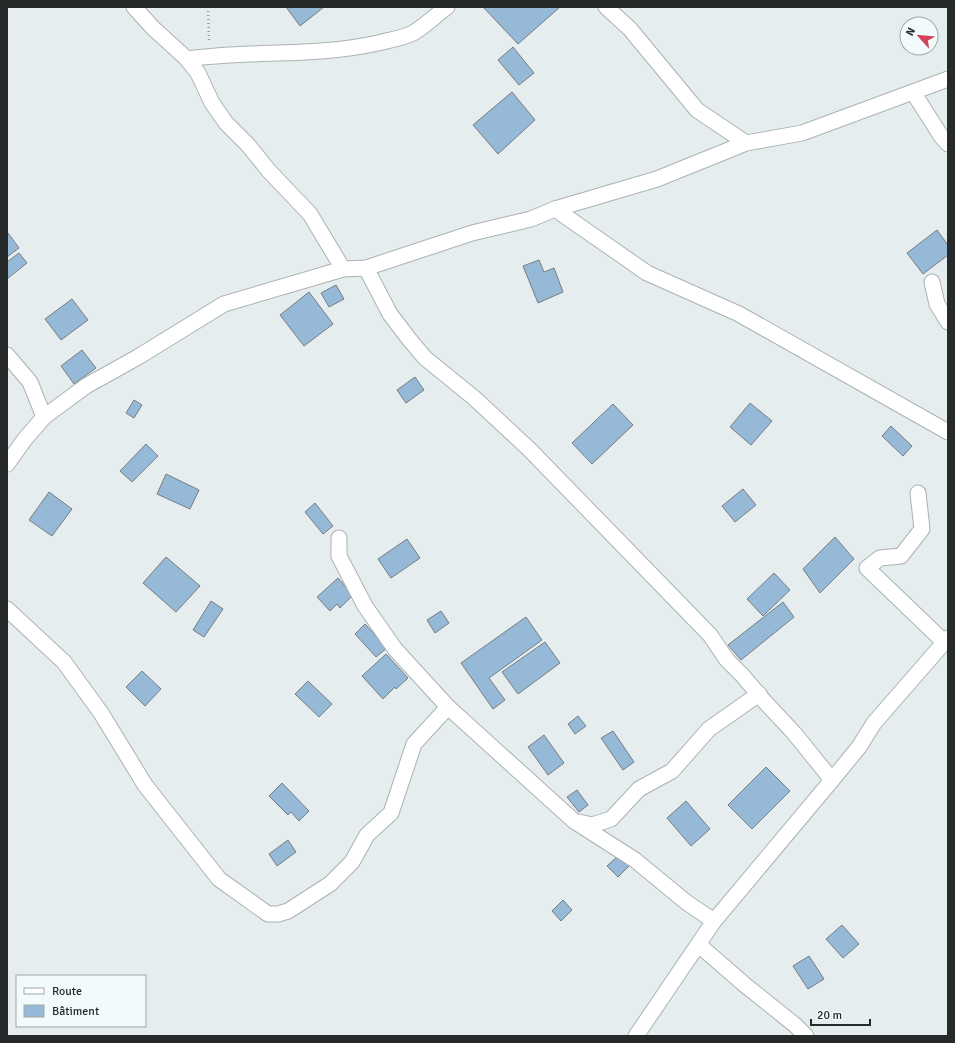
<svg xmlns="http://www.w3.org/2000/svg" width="955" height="1043" viewBox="0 0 955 1043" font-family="Signika,sans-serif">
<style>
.building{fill:#96b9d7;stroke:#787d81}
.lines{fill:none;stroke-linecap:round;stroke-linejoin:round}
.street-casing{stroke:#abb2b3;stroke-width:17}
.path{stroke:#979d9e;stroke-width:2.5;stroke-dasharray:1 3;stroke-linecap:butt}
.street{stroke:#fff;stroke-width:15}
</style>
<rect width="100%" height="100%" fill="#e5edee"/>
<g class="building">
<path d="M286 7H324L300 26Z"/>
<path d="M483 7H560L518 44Z"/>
<path d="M513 47 534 73 519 85 498 60Z"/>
<path d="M512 92 535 120 498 154 473 125Z"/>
<path d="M937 230 948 245V255L923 274 907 253Z"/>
<path d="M7 233H8L19 248 7 257Z"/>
<path d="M19 253 27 263 7 279V262Z"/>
<path d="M539 260 544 272 554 268 563 292 538 303 523 266Z"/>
<path d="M336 285 344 299 329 307 321 293Z"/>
<path d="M309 292 333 324 304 346 280 315Z"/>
<path d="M72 299 88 320 61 340 45 319Z"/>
<path d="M82 350 96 368 74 384 61 366Z"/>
<path d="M415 377 424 390 406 403 397 390Z"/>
<path d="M134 400 142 405 134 418 126 413Z"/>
<path d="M750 403 772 421 751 445 730 427Z"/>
<path d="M613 404 633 425 592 464 572 443Z"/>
<path d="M891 426 912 446 903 456 882 436Z"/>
<path d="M146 444 158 456 132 482 120 471Z"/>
<path d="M166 474 199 490 190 509 157 494Z"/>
<path d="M743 489 756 505 735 522 722 506Z"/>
<path d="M49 492 72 509 52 536 29 520Z"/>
<path d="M315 503 333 526 323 534 305 512Z"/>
<path d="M835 537 854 559 820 593 803 569Z"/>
<path d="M407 539 420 558 391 578 378 559Z"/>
<path d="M166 557 200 586 176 612 143 583Z"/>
<path d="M774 573 790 590 763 616 747 599Z"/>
<path d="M338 578 353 595 340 608 337 604 330 611 317 597Z"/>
<path d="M211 601 223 609 204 637 193 630Z"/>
<path d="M783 602 794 617 741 660 728 645Z"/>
<path d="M441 611 449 623 435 633 427 620Z"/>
<path d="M526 617 542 640 489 678 505 700 493 709 461 663Z"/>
<path d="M365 624 387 648 376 657 355 634Z"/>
<path d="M545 642 560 663 518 694 502 672Z"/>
<path d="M386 654 408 678 396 689 395 687 383 699 362 676Z"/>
<path d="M142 671 161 689 145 706 126 687Z"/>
<path d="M308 681 332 704 319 717 295 694Z"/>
<path d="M578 716 586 726 575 734 568 724Z"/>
<path d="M613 731 634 762 623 770 601 738Z"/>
<path d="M544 735 564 763 548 775 528 747Z"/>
<path d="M766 767 790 791 752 829 728 805Z"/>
<path d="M282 783 309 811 299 821 291 812 288 815 269 796Z"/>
<path d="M577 790 588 805 579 812 567 797Z"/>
<path d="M686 801 710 829 691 846 667 818Z"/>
<path d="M288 840 296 852 277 866 269 854Z"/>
<path d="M619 855 629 866 618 877 607 866Z"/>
<path d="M563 900 572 910 561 921 552 911Z"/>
<path d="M842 925 859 944 843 958 826 939Z"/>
<path d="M809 956 824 979 808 989 793 966Z"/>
</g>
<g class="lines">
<g class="street-casing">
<g id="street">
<path d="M134 7 153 28 187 59"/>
<path d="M606 7 630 29 697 110 746 143"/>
<path d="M913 92 941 136 948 144"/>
<path d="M555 209 647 273 739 314 948 432"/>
<path d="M366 268 390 314 409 339 425 358 473 397 529 449 710 635 727 660 742 675 765 702 794 733 832 780"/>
<path d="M343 269 310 214 269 171 248 145 226 123 212 103 198 73 187 59C251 50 316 57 378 43 390 40 403 38 413 33 425 26 436 15 447 7"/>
<path d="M932 282 937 304 948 322"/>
<path d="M7 355 30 382 44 417"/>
<path d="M7 464 25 439 44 417 86 386 138 357 224 304 343 269 366 268 472 233 531 219 555 209 657 179 746 143 802 133 948 79"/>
<path d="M918 493 922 529 901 556 880 558 867 568 944 642"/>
<path d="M7 609 64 662 101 713 145 785 219 879 268 914H278L288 911 330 884 352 862 367 835 391 813 414 744 448 707 395 649 365 606 339 556V538"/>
<path d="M448 707 574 821 635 860 686 902 714 921"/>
<path d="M579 822 592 825 611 819 639 789 672 771 709 729 759 694"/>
<path d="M699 945 745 985 795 1025 806 1036"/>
<path d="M636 1036 714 921 832 780 859 747 874 723 948 638"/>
</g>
</g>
<path class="path" d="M208 7 209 40"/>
<use href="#street" class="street"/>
</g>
<rect width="955" height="1043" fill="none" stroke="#272a2a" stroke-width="16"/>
<rect x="16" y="975" width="130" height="52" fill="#f2fafb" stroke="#a1a7a7"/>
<rect x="24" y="988" width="20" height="6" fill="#ffffff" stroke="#a1a7a7"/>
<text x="52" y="995" font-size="12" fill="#272a2a">Route</text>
<rect x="24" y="1005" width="20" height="12" fill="#96b9d7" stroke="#a1a7a7"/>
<text x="52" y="1015" font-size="12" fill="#272a2a">Bâtiment</text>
<g transform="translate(919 36) rotate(297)"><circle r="19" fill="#f2fafb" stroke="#a1a7a7"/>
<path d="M0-3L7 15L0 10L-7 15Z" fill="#d3435a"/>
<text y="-6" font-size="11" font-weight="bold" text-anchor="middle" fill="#272a2a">N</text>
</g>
<path d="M811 1019v6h59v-6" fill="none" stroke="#272a2a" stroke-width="2"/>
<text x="817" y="1019" font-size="12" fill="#272a2a" stroke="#f2fafb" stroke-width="3" paint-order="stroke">20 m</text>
</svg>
